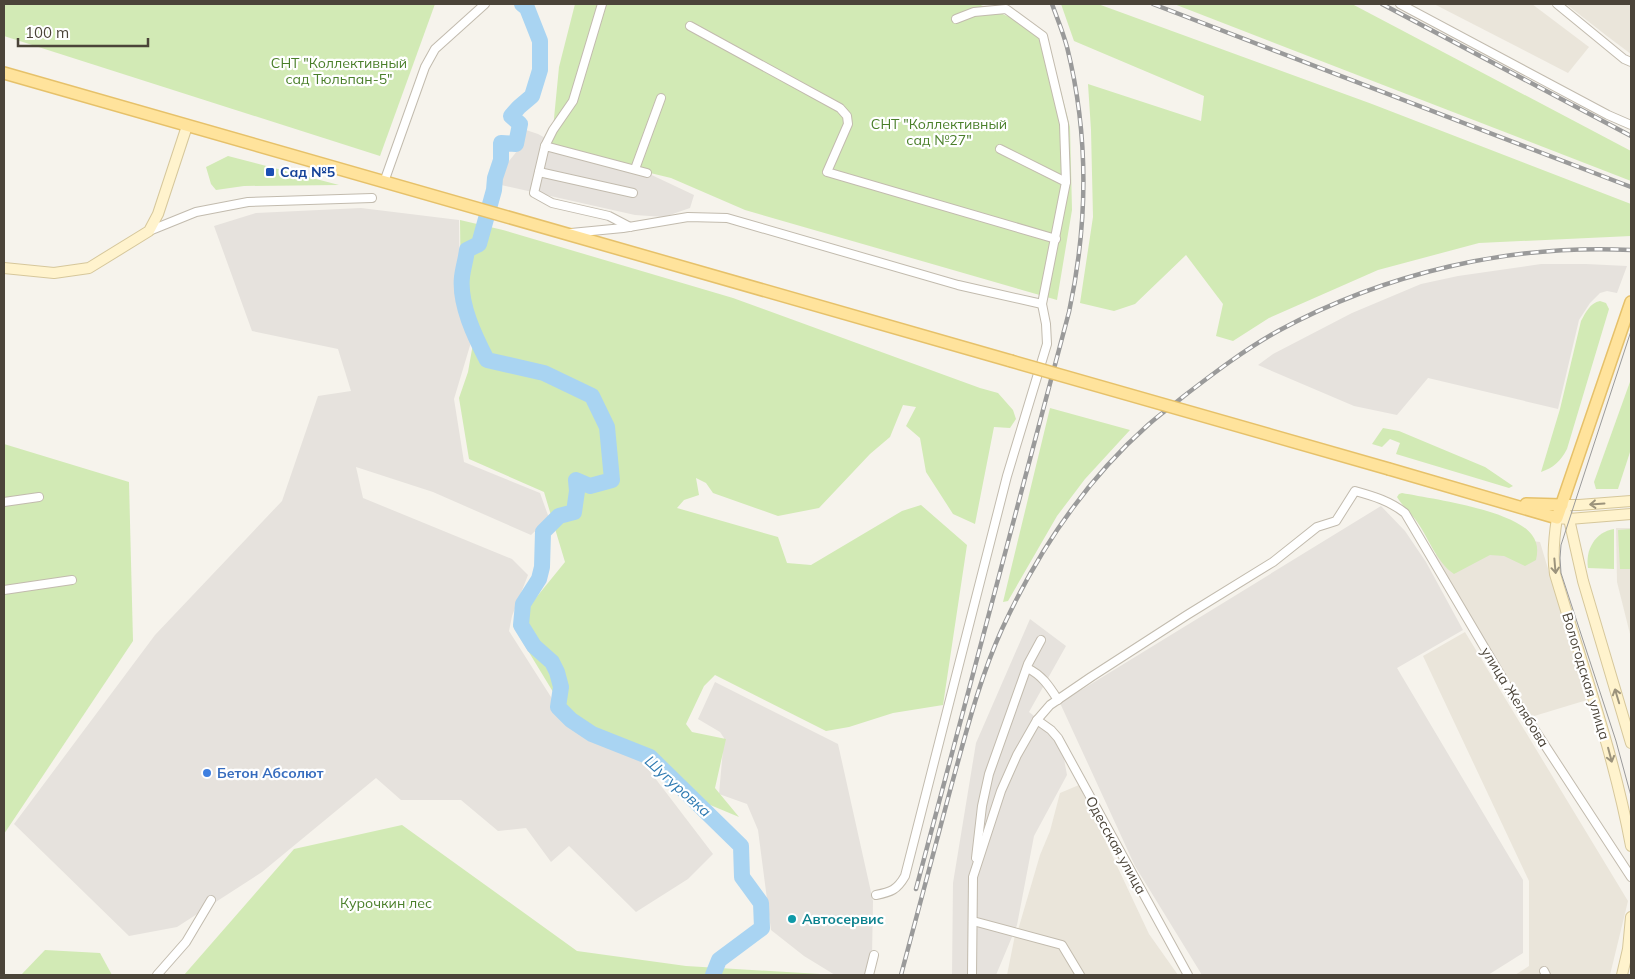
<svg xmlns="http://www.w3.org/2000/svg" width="1635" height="979" viewBox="0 0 1635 979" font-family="Mulish,sans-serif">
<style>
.residential{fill:#eae5da}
.industrial{fill:#e6e2dd}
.green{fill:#d2eab5}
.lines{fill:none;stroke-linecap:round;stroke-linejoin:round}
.river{stroke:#a9d4f2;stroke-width:16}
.street-casing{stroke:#c2bbae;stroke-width:10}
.secondary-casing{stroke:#d6c79b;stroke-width:12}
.primary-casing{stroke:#e6c16a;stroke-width:14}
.street{stroke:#fff;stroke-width:8}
.secondary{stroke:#fff3cd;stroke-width:10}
.primary{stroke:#ffe39c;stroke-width:11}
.tram{stroke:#9a9a9a;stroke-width:1}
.rail-casing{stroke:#9a9a9a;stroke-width:4.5}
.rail{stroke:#fff;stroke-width:2.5;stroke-dasharray:8;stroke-linecap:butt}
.primary-bridge-casing{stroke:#e6c16a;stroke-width:14;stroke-linecap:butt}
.primary-bridge{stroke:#ffe39c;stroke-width:11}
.oneway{stroke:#9c937c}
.transit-dot{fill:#1a4fb4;stroke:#fff;stroke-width:2}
.shop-dot{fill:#3f7fe0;stroke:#fff;stroke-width:2}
.culture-dot{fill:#0f9aa8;stroke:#fff;stroke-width:2}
.labels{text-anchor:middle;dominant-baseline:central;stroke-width:4.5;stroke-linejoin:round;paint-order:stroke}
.park-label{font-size:14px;fill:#4a7f2a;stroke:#fff}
.transit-label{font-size:14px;font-weight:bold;fill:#164399;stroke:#fff;text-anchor:start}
.street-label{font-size:14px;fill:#4b4439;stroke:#fff}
.shop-label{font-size:14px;font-weight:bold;fill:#366cbe;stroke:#fff;text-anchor:start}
.culture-label{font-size:14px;font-weight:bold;fill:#0d838f;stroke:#fff;text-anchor:start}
.water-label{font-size:15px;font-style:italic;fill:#2e7ab2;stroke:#fff}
</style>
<rect width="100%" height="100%" fill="#f6f3ec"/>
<g class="residential">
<path d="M1434 4H1532L1589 47 1568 73Z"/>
<path d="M1566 4H1631V54L1607 36Z"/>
<path d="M1616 528H1631V638L1617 582Z"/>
<path d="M1492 536 1540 542 1587 700 1531 717 1434 555Z"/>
<path d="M1465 632 1628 901 1610 975H1515L1529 966V881L1423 656Z"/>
<path d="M1079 785 1149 934 1178 975H1083L1063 943 1018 930 1040 855 1050 831 1060 793Z"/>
<path d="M1015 935 1060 948 1077 975H1007Z"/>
</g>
<g class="industrial">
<path d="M523 129 538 134 564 148 639 169 694 195 690 208 664 217 635 215 501 185 505 166 522 145Z"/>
<path d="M361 208 459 220 460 305 472 339 454 399 464 462 540 493 549 518 531 535 433 492 356 467 363 498 512 559 528 575 512 616 509 631 551 697 558 716 587 740 642 761 713 854 688 879 636 912 569 846 551 862 526 828 498 831 461 800H401L376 778 262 872 177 927 129 936 14 824 155 635 282 501 318 396 351 391 338 349 252 331 214 226 256 213Z"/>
<path d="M1541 264H1586L1627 266 1617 293 1607 291 1600 293 1590 303 1579 320 1558 409 1428 378 1397 415 1354 406 1258 365 1273 354 1352 313 1421 284 1458 276Z"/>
<path d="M1381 506 1405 531 1426 562 1463 630 1397 668 1523 880V953L1488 975H1202L1135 866 1060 703Z"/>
<path d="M1030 619 1066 646 1029 712 1060 737 1067 775 1034 836 1017 925 996 975H952L953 883 976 743Z"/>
<path d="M715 682 838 744 873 901 872 956 866 975H835L804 956 771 930 758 830 747 804 719 794 724 738 720 732 698 719Z"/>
</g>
<g class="green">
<path d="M4 4H435L380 156 4 36Z"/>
<path d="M575 4H978L1046 32 1070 127 1072 210 1057 300 745 210 671 178 551 149 559 67Z"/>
<path d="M1061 4H1098L1372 104 1631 204V236L1479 243 1378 270 1269 318 1233 341 1216 336 1223 304 1186 255 1135 304 1114 311 1080 303 1093 217 1091 130 1088 84 1201 121 1204 96 1074 41Z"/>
<path d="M1174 4H1352L1631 151V181Z"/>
<path d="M228 156 339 185 244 186 216 190 211 184 206 167Z"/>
<path d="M460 220 503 230 733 298 980 388 998 393 1013 410 1016 419 1010 428 994 427 975 524 953 514 926 472 920 438 906 426 916 407 903 405 890 437 870 454 819 508 778 516 713 493 706 483 696 478 699 495 684 500 677 508 778 537 787 563 811 565 902 511 921 505 967 545 943 705 893 713 849 727 826 731 715 675 704 686 686 724 692 732 726 739 715 788 739 817 691 797 642 746 616 749 564 710 513 626 565 562 544 492 469 459 459 398 468 372 474 338 461 302Z"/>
<path d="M1600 301 1606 303 1609 309 1567 449C1561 461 1553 468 1541 472L1560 409 1581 321C1586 312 1590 303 1600 301Z"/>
<path d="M1631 379V449L1618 489H1596L1594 482Z"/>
<path d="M1050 408 1130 430 1085 479 1057 516 1008 601 1003 602Z"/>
<path d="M1383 428 1399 431 1485 467 1513 486 1509 488 1396 454 1400 443 1390 439 1382 447 1372 444Z"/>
<path d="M4 444 129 482 133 641 4 834Z"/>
<path d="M1402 493C1433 499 1514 510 1532 535 1538 543 1538 551 1536 560L1525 566 1504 556 1490 555 1454 574C1436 562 1428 536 1415 519 1409 512 1402 505 1397 497L1399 494Z"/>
<path d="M1614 529V569L1588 568C1585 550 1595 532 1614 529Z"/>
<path d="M1631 529V569H1620L1618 530Z"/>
<path d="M402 825 577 951 686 966 820 974 822 975H184L294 849Z"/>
<path d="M45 950 100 953 112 975H21Z"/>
</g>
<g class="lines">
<path class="river" d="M522 4 527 8 540 41V70L532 96 519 107 511 116 520 124 516 144 501 143V160L495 178 494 190 479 244 467 250C466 259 463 268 462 277 459 304 475 337 487 360L544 373 592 396 607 427 612 480 590 486 576 480 577 491 574 512 559 516 543 532 542 567 539 579 523 604 521 625 534 646 552 662 557 672 561 687 558 707 571 720 592 734 650 757 741 846 742 877 761 903 762 928 719 960 713 975"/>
<g class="street-casing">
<g id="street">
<path d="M1400 4 1608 115 1631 125"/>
<path d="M1557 4 1624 59 1631 62"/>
<path d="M956 19 974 12 1006 9 1043 36 1064 124 1066 182"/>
<path d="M690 26 840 108 847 116 848 124 827 172 1056 239"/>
<path d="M545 146 553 130 573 101 602 4"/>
<path d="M635 169 661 98"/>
<path d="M539 172 633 193"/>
<path d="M384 182 425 67 435 49 485 4"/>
<path d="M630 227 609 216 552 203 534 193 545 146 647 173"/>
<path d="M149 231 196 212 248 202 372 198"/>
<path d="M571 233 623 228 688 217 727 218 958 285 1042 304"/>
<path d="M4 502 39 497"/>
<path d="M4 590 72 580"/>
<path d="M1027 668C1042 675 1049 686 1058 700"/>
<path d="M1037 720 1051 730 1058 738 1188 975"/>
<path d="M976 858 982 806 989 774 1028 664 1041 640"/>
<path d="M876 895C891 892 897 890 905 876L1007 476 1047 344 1046 324 1042 304 1066 182 1000 149"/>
<path d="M973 921 1062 945 1080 975"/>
<path d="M1544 971 1546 975"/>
<path d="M157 975 186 942 211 900"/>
<path d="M869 975 874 955"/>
<path d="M972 975 973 877 1001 791 1017 755 1037 720 1050 705 1091 677 1187 615 1273 562 1317 527 1336 521 1355 491C1373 496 1390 501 1405 513L1516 701 1631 877"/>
</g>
</g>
<g class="secondary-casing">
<g id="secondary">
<path d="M4 268 54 273 89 268 149 231 158 214 187 126"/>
<path d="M1631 501 1579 505H1562L1569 519 1583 581 1631 743"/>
<path d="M1631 514 1569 519 1557 518C1554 537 1552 555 1555 574 1582 665 1614 754 1631 846"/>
<path d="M1622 975 1628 949 1631 917"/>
</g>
</g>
<g class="primary-casing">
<g id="primary">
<path d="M4 73 1011 361"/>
<path d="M1389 469 1557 518 1631 302"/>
<path d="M1526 504 1562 505"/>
</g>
</g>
<use href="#street" class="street"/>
<use href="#secondary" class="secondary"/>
<use href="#primary" class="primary"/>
<path class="tram" d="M1631 331 1561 545 1560 558 1561 573 1616 741 1631 796"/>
<g class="rail-casing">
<g id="rail">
<path d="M1153 4 1631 187"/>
<path d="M1382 4 1631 136"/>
<path d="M916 889 1069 312C1088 224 1089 135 1067 47 1063 32 1057 18 1052 4"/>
<path d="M901 975C918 912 934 850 951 787 966 733 979 680 1002 629 1037 553 1086 480 1148 425 1159 415 1172 406 1184 396 1214 373 1244 350 1278 331 1385 273 1510 244 1631 250"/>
</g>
</g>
<use href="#rail" class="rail"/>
<g class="primary-bridge-casing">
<path id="primary-bridge" d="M1011 361 1389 469"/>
</g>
<use href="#primary-bridge" class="primary-bridge"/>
</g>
<defs><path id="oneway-shaft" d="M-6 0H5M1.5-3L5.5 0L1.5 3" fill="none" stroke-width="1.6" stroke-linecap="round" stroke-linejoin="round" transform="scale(1.25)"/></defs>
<g class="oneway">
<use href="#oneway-shaft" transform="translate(1597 504) rotate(176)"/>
<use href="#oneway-shaft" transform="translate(1555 566) rotate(85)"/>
<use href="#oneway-shaft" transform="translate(1617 696) rotate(-107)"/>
<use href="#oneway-shaft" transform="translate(1610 755) rotate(75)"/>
</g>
<rect class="transit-dot" x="265" y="167" width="10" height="10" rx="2.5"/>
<circle class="shop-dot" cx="207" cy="773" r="5"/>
<circle class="culture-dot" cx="792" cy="919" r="5"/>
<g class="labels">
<g class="park-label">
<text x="339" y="63">СНТ "Коллективный<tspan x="339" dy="16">сад Тюльпан-5"</tspan></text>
<text x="939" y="124">СНТ "Коллективный<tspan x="939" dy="16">сад №27"</tspan></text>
<text x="386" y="903">Курочкин лес</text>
</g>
<g class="transit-label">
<text x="280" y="172">Сад №5</text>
</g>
<g class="street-label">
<text transform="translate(1586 676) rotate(73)">Вологодская улица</text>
<text transform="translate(1515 697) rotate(58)">улица Желябова</text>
<text transform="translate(1116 845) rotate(61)">Одесская улица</text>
</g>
<g class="shop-label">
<text x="217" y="773">Бетон Абсолют</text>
</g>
<g class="culture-label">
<text x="802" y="919">Автосервис</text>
</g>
<g class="water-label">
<text transform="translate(678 786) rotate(42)">Шугуровка</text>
</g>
</g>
<rect width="1635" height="979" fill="none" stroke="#4b4439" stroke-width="10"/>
<path d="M18 38v8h130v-8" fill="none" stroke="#4b4439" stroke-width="2.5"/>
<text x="25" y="38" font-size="15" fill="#4b4439" stroke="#ffffff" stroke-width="4" paint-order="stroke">100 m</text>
</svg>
